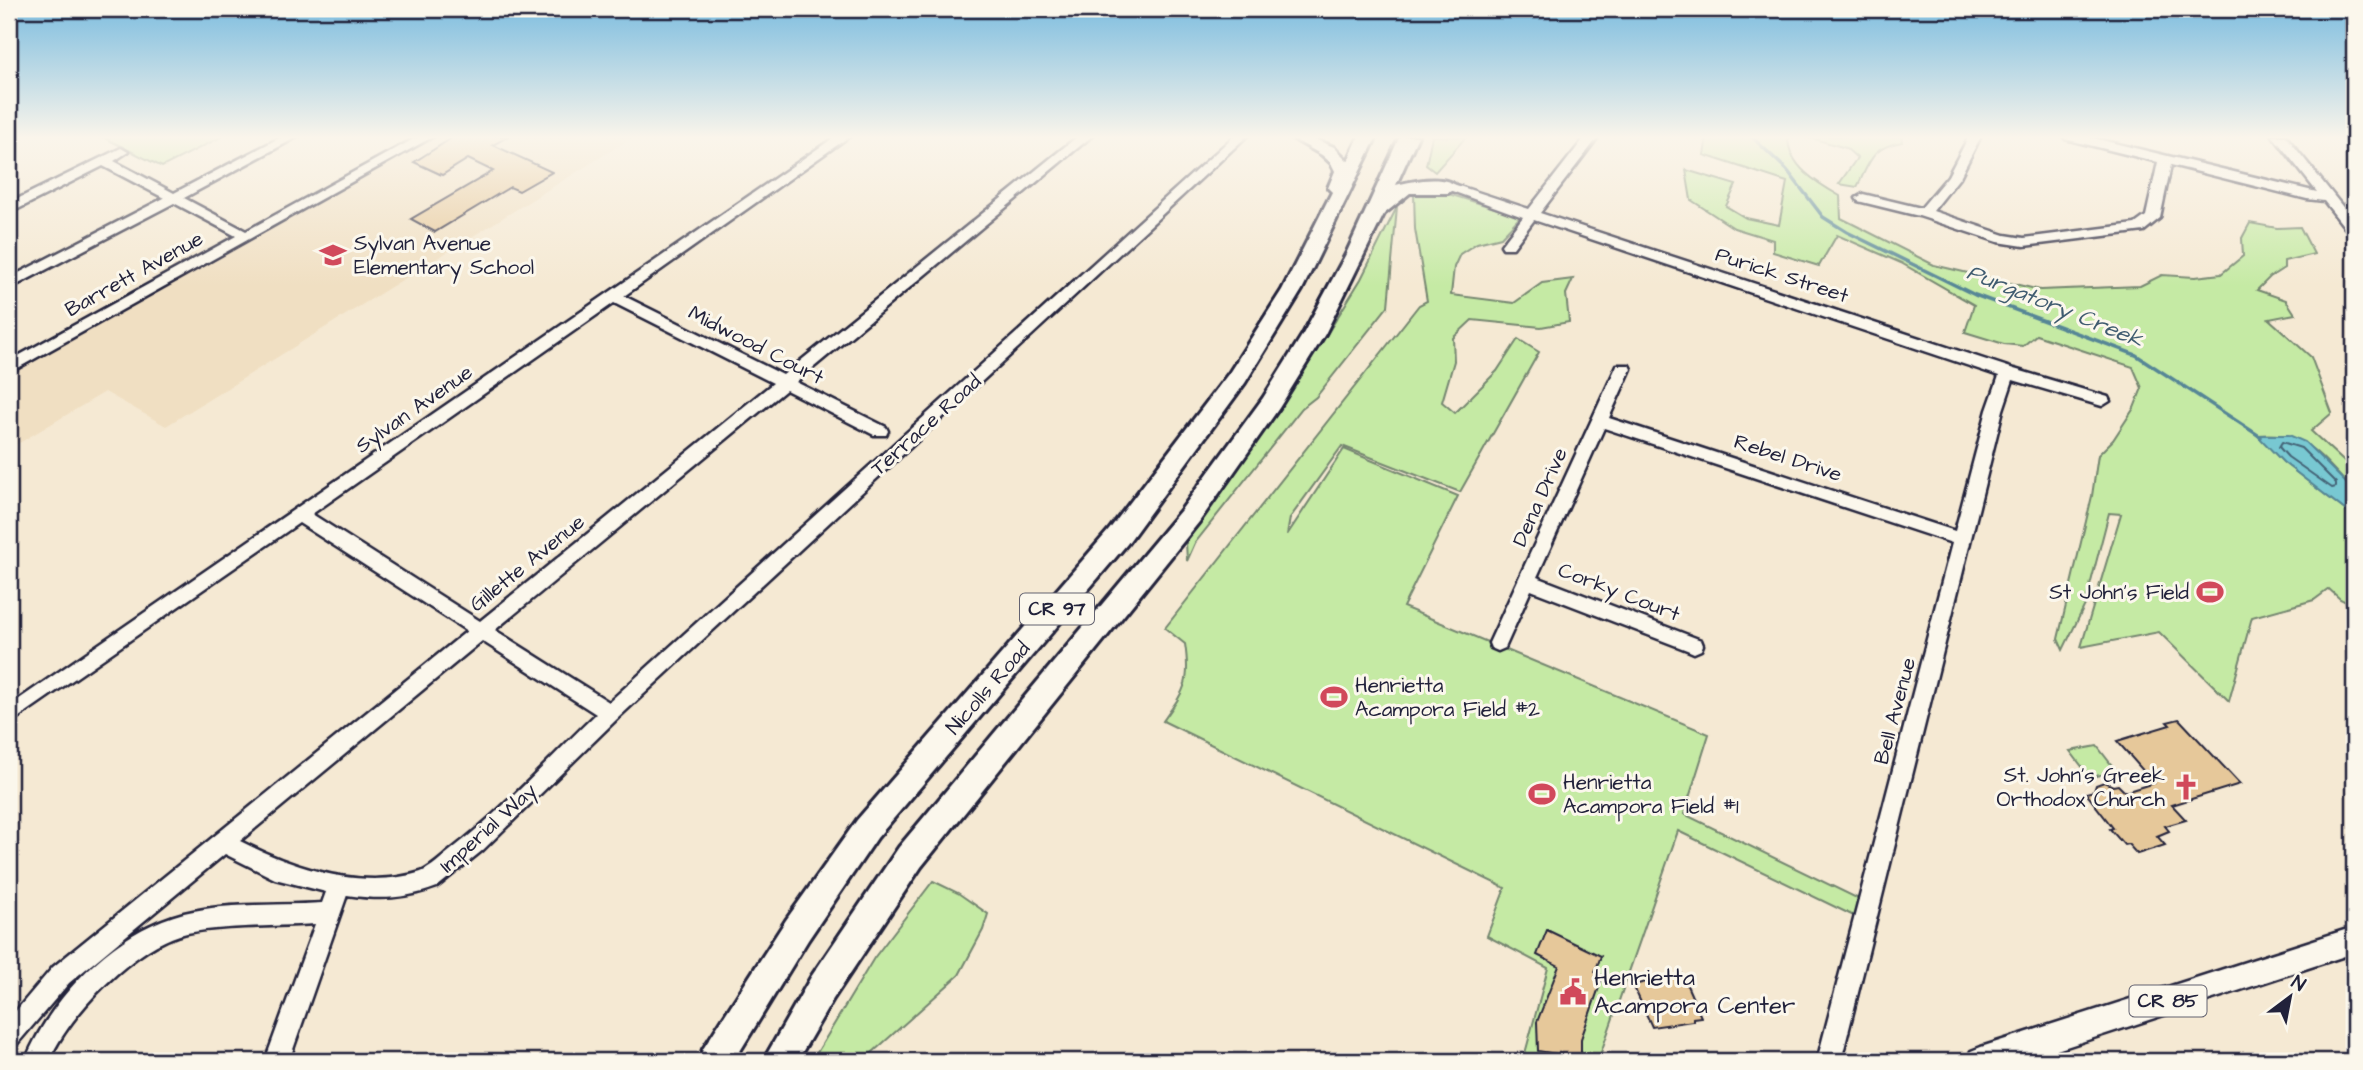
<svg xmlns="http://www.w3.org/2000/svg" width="2363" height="1070" viewBox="0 0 2363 1070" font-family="'Architects Daughter',sans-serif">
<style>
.built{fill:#f0dfc2}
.green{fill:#c5eaa4;stroke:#748670;stroke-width:2}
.water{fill:#78c8d2;stroke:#568696;stroke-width:2}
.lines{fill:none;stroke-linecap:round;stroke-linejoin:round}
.shore{stroke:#446477;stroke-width:2}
.stream{stroke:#568696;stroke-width:3.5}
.building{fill:#e6c89a;stroke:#22223b;stroke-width:2}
.minor-casing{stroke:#22223b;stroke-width:5}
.major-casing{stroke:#22223b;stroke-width:5}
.highway-casing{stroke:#22223b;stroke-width:6}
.minor{fill:#fbf7ec;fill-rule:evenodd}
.major{fill:#fbf7ec;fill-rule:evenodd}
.highway{fill:#fbf7ec;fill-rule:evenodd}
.labels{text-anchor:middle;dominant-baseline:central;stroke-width:6;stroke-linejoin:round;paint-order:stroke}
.shield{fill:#fbf7ec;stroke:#636270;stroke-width:2}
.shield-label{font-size:19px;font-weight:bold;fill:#22223b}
.poi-label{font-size:21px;fill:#22223b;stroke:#fbf7ec;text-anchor:start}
.street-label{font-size:21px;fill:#22223b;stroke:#fbf7ec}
.water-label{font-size:23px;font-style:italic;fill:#405c70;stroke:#fbf7ec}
.near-poi-label{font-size:24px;fill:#22223b;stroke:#fbf7ec;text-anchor:start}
</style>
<rect width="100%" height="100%" fill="#f5e9d3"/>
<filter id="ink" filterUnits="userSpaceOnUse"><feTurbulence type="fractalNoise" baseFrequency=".0143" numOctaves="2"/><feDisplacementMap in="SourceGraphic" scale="14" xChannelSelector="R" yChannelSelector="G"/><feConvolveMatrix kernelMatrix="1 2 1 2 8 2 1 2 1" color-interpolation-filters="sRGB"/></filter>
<g filter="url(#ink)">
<path class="built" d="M438 136H635L166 426 105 392 9 449V375Z"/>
<g class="green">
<path d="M101 136H223L162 167Z"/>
<path d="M1432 136 1466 137 1435 172 1426 165Z"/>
<path d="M1705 136H1794L1788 137C1788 166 1817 183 1840 196L1841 218 1934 265 2040 290 2140 286 2162 275 2195 277 2221 274 2243 256 2242 238 2250 223 2277 228 2300 227 2314 254 2284 261V268L2270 277 2257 290 2286 300 2295 314 2269 319 2311 357 2332 413 2311 431 2354 471V491C2322 459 2307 430 2258 435L2283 462 2354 517V606L2340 599 2329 589 2314 600 2252 617 2229 701 2159 632 2081 647 2121 514 2109 513 2085 605 2063 650 2058 639 2092 496 2098 455 2113 440 2134 408 2142 388 2133 367 2036 335 2023 346 2004 344 1965 332 1974 305 1901 263 1837 235 1819 266 1773 252V240L1734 228 1691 200 1686 170 1736 185 1726 206 1746 218 1779 225 1787 182 1704 155 1707 137Z"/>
<path d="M1804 136H1901L1902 142C1871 147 1870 162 1857 187L1839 184 1857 158 1846 148Z"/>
<path d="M1424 190 1442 192 1521 216 1501 237 1477 243 1460 254 1454 267 1451 295 1514 303 1542 283 1573 279 1566 294 1569 322 1541 327 1472 320 1453 338 1454 361 1442 402 1455 413 1497 371 1518 339 1539 352 1460 492 1342 446 1290 518 1287 535 1344 449 1458 496 1403 607 1709 734 1684 814 1863 901 1858 918 1678 831 1598 1061H1523L1548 968 1487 936 1505 888 1163 721C1185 690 1191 683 1185 644L1165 628 1419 305 1427 301 1415 229 1414 194Z"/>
<path d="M1397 207 1388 306 1316 397 1302 408 1195 543 1187 561 1186 542 1284 404 1361 279Z"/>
<path d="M2097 746 2117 772 2090 777 2070 751Z"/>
<path d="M933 881 958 893 988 914 983 930 959 975 863 1061H812L874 958Z"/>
</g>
<path class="water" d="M2257 435H2289L2305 442 2354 491V517L2283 462Z"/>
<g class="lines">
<path class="shore" d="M2282 442 2301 448 2336 483V487L2332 488 2288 457 2279 447Z"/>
<path class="stream" d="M1751 136 1787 170 1823 217 1847 232 1975 295 2136 355 2261 437"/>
</g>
<g class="building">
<path d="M455 136H509L493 145 552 172 519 191 510 187 435 232 411 219 493 171 468 159 442 175 414 162Z"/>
<path d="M2179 719 2240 784 2172 805 2186 820 2165 826 2169 831 2157 836 2165 845 2137 854 2128 844 2124 845 2110 829 2113 828 2086 793 2094 791 2096 785 2104 782 2113 786 2118 785 2125 792 2154 783 2117 741 2170 725 2167 722Z"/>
<path d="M1547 930 1601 956 1595 972 1603 976 1581 1039V1058L1538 1051 1537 1022 1559 966 1537 955Z"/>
<path d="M1682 974 1701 1017 1693 1018V1021L1652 1027 1633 985Z"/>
</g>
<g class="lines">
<g class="minor-casing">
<g id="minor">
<path d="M9 136H19L9 142Z"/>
<path d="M283 136H299L184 198 246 231 419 136H434L9 373V361L236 236 174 203 9 289V278L164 198 103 166 14 211 9 212V203L121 148 128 152 114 161 174 193Z"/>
<path d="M836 136H850L624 296 783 375 1078 136H1092L796 382 886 427 888 431 886 435H874L786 390 495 630 609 702 1234 136H1247L617 719 483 850 437 887C405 899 380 900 347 895L289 1061H265L315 924C273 927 228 925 187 933 136 944 68 1015 49 1061H25C52 996 114 931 184 913 228 902 277 906 322 903L326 892 275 879 225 854 69 983 17 1044 9 1048V1019L53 967 467 631 299 523 9 724V706ZM614 303 773 383 480 621 312 514ZM482 641 596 714C548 760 503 810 451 850 442 857 431 868 421 872 361 891 294 868 240 841Z"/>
<path d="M1285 136H1303L1312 141 1306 145Z"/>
<path d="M1586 136H1599L1540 213 2014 369 2108 397 2110 401 2102 406 2013 380 2003 410 1841 1061H1817L1952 543 1604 428 1537 577 1701 640 1703 645 1701 650 1694 653 1687 650 1531 590 1505 648 1498 651 1491 648 1489 643 1617 365H1629L1631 369 1609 418 1955 531 1987 410 1999 376 1534 220 1513 248H1503L1501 245 1523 217 1441 187 1448 183 1453 184 1529 209Z"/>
<path d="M1969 136H1981L1960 177 1933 211 2005 235 2024 238 2135 224 2146 216 2158 162 2065 139 2064 136H2085L2317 192 2273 136H2286L2354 221V234L2349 233 2324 201 2307 199 2171 165 2160 218 2144 231 2024 246 1998 242 1919 216 1858 201 1856 198 1863 194 1921 208 1948 176Z"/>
</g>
</g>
<g class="major-casing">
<path id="major" d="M2354 927V953L2023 1061H1967L1971 1051 1981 1047Z"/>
</g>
<g class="highway-casing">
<g id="highway">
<path d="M1307 136 1334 147 1348 161 1359 136H1377L1302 290 1245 383 1127 544 877 838 808 940 734 1061H699L703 1049 786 920 857 820 1109 530 1229 373 1282 290 1332 192 1328 188 1335 171 1331 163 1322 155 1297 141 1300 137Z"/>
<path d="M1400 136H1418L1396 185C1412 181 1446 174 1457 187L1448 193H1410L1384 214 1325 334 1279 408 1199 522 921 867 833 999 797 1061H763L811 977 899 847 1181 510 1263 398 1303 334 1346 254Z"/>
</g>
</g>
<use href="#minor" class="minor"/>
<use href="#major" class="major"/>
<use href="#highway" class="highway"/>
</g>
</g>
<linearGradient id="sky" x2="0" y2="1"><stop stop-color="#7bbcdf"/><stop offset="0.48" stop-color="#faf5eb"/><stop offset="1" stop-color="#faf5eb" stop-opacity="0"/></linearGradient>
<rect width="2363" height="286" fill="url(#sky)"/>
<defs>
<g id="school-bare" transform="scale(2.1)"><path d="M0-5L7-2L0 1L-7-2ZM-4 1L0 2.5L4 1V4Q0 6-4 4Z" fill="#d1495b" stroke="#fbf7ec" stroke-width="2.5" paint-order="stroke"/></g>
<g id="stadium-bare" transform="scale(2.1)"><path d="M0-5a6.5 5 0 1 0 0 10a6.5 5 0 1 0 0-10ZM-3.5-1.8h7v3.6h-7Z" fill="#d1495b" stroke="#fbf7ec" stroke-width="2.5" paint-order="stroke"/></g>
<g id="church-bare" transform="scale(2.1)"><path d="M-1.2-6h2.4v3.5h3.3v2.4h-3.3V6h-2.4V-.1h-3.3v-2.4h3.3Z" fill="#d1495b" stroke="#fbf7ec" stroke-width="2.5" paint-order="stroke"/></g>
<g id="civic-bare" transform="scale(2.1)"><path d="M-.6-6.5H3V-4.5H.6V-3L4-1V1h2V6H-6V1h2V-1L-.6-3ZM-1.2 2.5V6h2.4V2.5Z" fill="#d1495b" stroke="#fbf7ec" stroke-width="2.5" paint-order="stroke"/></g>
</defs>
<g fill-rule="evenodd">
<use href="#school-bare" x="333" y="255"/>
<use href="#stadium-bare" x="2210" y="592"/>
<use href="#stadium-bare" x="1334" y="697"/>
<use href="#church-bare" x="2186" y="787"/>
<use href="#stadium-bare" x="1542" y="794"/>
<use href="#civic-bare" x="1573" y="992"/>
</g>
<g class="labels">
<g class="shield">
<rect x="1020" y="593.5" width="74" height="31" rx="5"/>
<rect x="2129.5" y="985.5" width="77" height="31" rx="5"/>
</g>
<g class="shield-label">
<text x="1057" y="609">CR 97</text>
<text x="2168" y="1001">CR 85</text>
</g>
<g class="poi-label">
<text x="354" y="243">Sylvan Avenue<tspan x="354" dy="24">Elementary School</tspan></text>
<text x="2189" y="592" text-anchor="end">St John's Field</text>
<text x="1355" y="685">Henrietta<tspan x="1355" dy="24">Acampora Field #2</tspan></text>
<text x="2165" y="775" text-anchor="end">St. John's Greek<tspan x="2165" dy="24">Orthodox Church</tspan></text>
<text x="1563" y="782">Henrietta<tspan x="1563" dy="24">Acampora Field #1</tspan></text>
</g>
<g class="street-label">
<text transform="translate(134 274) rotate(-29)">Barrett Avenue</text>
<text transform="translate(1782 275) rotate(18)">Purick Street</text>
<text transform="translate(756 345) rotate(27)">Midwood Court</text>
<text transform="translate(414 409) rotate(-35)">Sylvan Avenue</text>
<text transform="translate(926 425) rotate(-42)">Terrace Road</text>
<text transform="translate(1788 458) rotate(18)">Rebel Drive</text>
<text transform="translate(1540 497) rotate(-66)">Dena Drive</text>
<text transform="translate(527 563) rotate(-39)">Gillette Avenue</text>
<text transform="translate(1619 592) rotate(21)">Corky Court</text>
<text transform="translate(988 688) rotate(-49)">Nicolls Road</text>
<text transform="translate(1895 711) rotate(-75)">Bell Avenue</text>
<text transform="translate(488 828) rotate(-42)">Imperial Way</text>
</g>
<g class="water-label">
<text transform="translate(2055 306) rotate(22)">Purgatory Creek</text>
</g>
<g class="near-poi-label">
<text x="1594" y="978">Henrietta<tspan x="1594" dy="28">Acampora Center</tspan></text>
</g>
</g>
<rect width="2363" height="1070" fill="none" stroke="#fbf7ec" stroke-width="35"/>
<rect x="18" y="18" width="2328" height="1035" fill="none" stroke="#22223b" stroke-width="2.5" filter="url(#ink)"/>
<g transform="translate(2290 997) rotate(32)" stroke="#fbf7ec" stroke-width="5" paint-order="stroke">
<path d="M0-5L12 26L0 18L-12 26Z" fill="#22223b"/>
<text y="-10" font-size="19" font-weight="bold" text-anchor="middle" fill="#22223b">N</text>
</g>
</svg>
